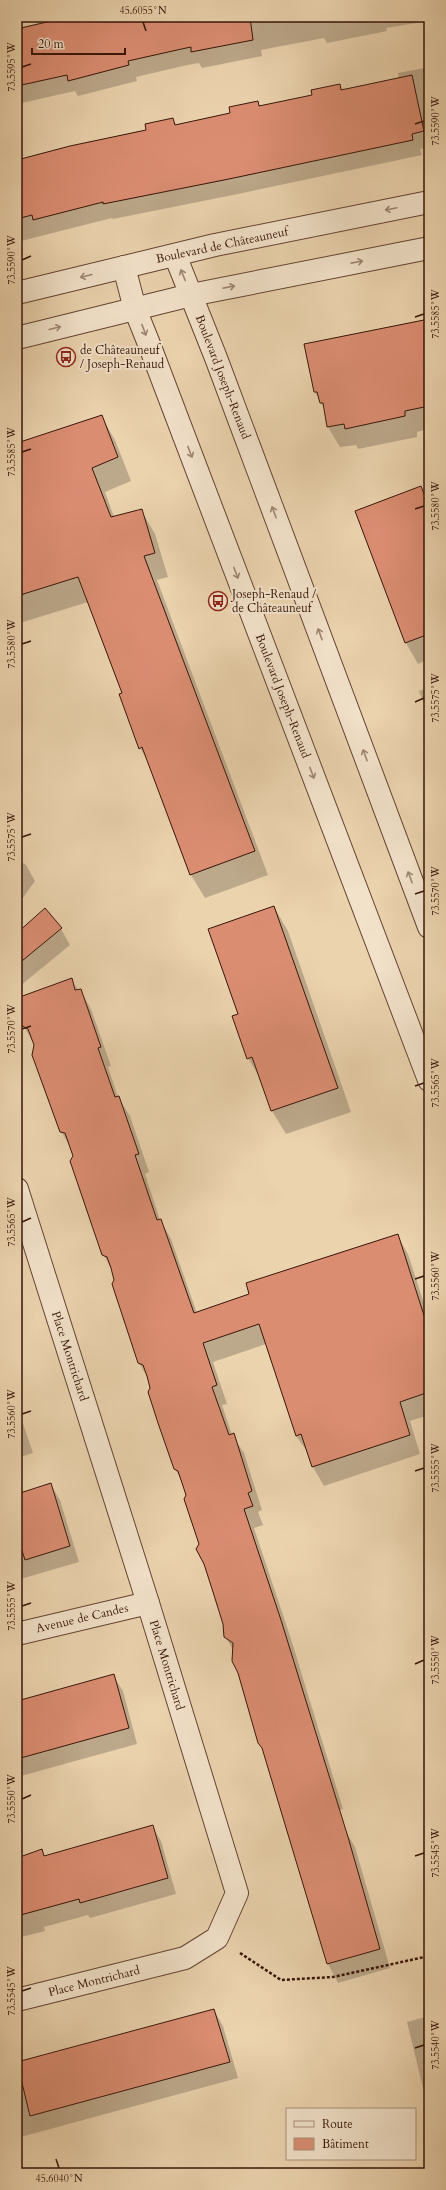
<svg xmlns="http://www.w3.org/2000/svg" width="446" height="2190" viewBox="0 0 446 2190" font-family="Cardo,serif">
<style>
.shadow{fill:#0003}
.building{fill:#db8d72;stroke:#371508}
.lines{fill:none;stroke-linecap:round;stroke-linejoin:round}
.minor-casing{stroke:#644432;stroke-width:24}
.path{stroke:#371508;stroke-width:2.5;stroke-dasharray:3 2;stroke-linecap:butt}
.minor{stroke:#f2e2ca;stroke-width:22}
.oneway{stroke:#9e8673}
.ticks{fill:none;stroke:#371508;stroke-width:1.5}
.labels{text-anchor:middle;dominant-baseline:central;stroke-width:4;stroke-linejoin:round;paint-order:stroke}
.street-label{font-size:12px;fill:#371508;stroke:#f2e2ca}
.poi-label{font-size:12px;fill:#371508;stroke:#f2e2ca;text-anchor:start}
.neatline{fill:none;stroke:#371508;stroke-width:1.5}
.ticks-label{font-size:10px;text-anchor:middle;fill:#371508}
</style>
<rect width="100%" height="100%" fill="#ebd3ae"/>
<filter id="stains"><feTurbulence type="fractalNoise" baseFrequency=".005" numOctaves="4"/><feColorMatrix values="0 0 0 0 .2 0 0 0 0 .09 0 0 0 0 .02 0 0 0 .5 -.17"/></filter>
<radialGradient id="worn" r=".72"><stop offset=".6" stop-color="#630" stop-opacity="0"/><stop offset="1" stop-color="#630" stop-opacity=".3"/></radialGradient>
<g class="shadow">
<path d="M68 17H429V21L386 28 387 31 327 43 324 38 261 50 262 56 202 68 199 63 187 65 136 77 137 81 78 96 75 91 17 104V28Z"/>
<path d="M429 67V148L420 149 422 155 238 194 113 219 112 218 17 242V155L20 160 147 131 173 119 176 125 231 114 257 102 260 107 314 96 340 85 343 90 399 79 398 73Z"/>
<path d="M429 320V429L417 432V437L358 449 356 445 340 447 328 427 325 410 315 392Z"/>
<path d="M101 416 115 440 131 481 105 492 114 517 141 510 155 534 168 577 157 580 268 875 205 898 191 875 150 765 140 748 120 695 123 694 88 602 20 623 17 619V444Z"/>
<path d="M421 487 429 501V659L418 664 406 643 356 512Z"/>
<path d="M429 687V717L419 691Z"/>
<path d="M429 722V731L426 723Z"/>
<path d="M17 859 26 865 35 881 17 906Z"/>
<path d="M274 907 288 931 351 1112 286 1134 272 1111 263 1083 248 1058 233 1017 239 1015Z"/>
<path d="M61 929 70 945 20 986 17 982V934Z"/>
<path d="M71 979 78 990H80L91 1009 111 1066 108 1067 118 1097 130 1116 149 1172 145 1174 160 1220 171 1239 197 1313 251 1295 397 1235 408 1254 429 1319V1415L410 1421 420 1454 324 1486 313 1467 309 1454 296 1436 266 1344 213 1362 227 1404 222 1405 232 1435 244 1453 262 1510 258 1512 263 1525 254 1528 291 1639 343 1809 339 1810 345 1830 355 1847 390 1968 338 1983 328 1964 264 1752 259 1743 233 1650 225 1636 224 1623 184 1485 175 1469 149 1380 139 1363 113 1272 103 1254 72 1150 61 1131 34 1044 23 1025 17 1008V999Z"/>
<path d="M17 1406 33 1453 17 1458Z"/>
<path d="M50 1484 60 1500 79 1562 17 1580V1495Z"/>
<path d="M113 1675 123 1691 137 1744 17 1777V1702Z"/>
<path d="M152 1826 161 1841 176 1894 90 1918 88 1915 44 1927 45 1931 17 1938V1859L41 1851 45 1857Z"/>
<path d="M214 2010 223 2026 238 2078 17 2138V2063Z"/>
<path d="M429 2016V2113L407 2022Z"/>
<path d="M249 2168 252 2173H230Z"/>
</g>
<g class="building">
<path d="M68 17H250L253 40 191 52V47L177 50 128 61 129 65 68 81 67 75 17 86V29Z"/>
<path d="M412 75 424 131 412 134 413 140 229 179 103 204V202L33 220 32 215 17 219V160L70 146 146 130 145 124 173 118 175 125 230 113 229 107 258 101 259 106 312 95 311 90 340 84 341 90Z"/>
<path d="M429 319V406L405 411V416L345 429 344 424 327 427 323 403H320L317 392H314L304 344Z"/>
<path d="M102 415 118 457 92 468 111 517 142 509 155 553 144 556 255 851 190 875 142 747 139 749 119 694 122 693 78 577 17 596V443Z"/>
<path d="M421 486 429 507V634L405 643 355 511Z"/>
<path d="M274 906 338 1088 271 1111 252 1057 247 1059 232 1016 238 1014 208 929Z"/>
<path d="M45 908 62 928 17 965V933Z"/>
<path d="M72 978 75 990 81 989 101 1047 98 1048 115 1097 119 1096 139 1154 135 1155 157 1220 161 1219 194 1313 249 1294 246 1283 398 1234 429 1331V1392L400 1402 410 1435 312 1467 301 1434 296 1436 259 1324 203 1343 217 1385 212 1387 229 1435 234 1433 252 1491 248 1493 253 1506 244 1509 281 1620 348 1837 380 1949 327 1964 262 1748 258 1743 238 1673 232 1661 233 1643 224 1637 223 1624 213 1592 204 1564 196 1549 199 1544 184 1499 186 1495 178 1471 174 1469 158 1423 148 1392 150 1388 147 1376 143 1365 138 1363 112 1284 114 1280 111 1268 107 1257 102 1255 70 1161 73 1156 65 1133 60 1132 32 1055 34 1045 28 1029 22 1026 17 1011V998Z"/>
<path d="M51 1483 70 1546 25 1560 17 1535V1494Z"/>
<path d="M114 1674 129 1728 17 1759V1701Z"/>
<path d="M153 1825 168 1878 80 1903 79 1899 17 1916V1858L42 1849 44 1856Z"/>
<path d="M214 2009 230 2062 30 2116 17 2062Z"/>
</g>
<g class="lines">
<g class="minor-casing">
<g id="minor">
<path d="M175 255 216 358 429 927"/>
<path d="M124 267 135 309 149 344 429 1080"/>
<path d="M17 293 215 245 429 202"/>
<path d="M17 338 191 295 429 248"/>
<path d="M17 1189 148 1603 237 1893 217 1938 185 1958 17 2000"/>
<path d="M17 1634 148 1603"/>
</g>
</g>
<path class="path" d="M240 1953 281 1980 333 1977 429 1956"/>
<use href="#minor" class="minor"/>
</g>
<defs><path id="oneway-shaft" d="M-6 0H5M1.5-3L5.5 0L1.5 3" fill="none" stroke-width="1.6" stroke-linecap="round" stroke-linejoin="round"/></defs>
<g class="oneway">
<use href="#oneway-shaft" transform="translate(391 209) rotate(168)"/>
<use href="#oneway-shaft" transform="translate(357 262) rotate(-11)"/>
<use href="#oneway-shaft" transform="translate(183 275) rotate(-112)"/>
<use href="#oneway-shaft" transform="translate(86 276) rotate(166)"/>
<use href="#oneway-shaft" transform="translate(229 287) rotate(-11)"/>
<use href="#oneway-shaft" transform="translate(55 328) rotate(-14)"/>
<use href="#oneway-shaft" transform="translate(144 330) rotate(69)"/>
<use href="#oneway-shaft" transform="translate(190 452) rotate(69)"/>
<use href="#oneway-shaft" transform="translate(274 512) rotate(-110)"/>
<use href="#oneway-shaft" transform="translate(236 573) rotate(69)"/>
<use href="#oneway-shaft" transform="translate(320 634) rotate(-110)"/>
<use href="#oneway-shaft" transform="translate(365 755) rotate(-110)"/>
<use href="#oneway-shaft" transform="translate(312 773) rotate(69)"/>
<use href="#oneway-shaft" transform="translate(410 877) rotate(-110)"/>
</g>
<path class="ticks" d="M143 22 146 31M22 67 31 64M415 124 424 121M22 260 31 256M415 317 424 314M22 452 31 449M415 509 424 506M22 644 31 641M415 702 424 698M22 837 31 834M415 894 424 891M22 1029 31 1026M415 1086 424 1083M22 1222 31 1218M415 1279 424 1276M22 1414 31 1411M415 1471 424 1468M22 1606 31 1603M415 1664 424 1660M22 1799 31 1795M415 1856 424 1853M22 1991 31 1988M415 2048 424 2045M56 2159 59 2168"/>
<defs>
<g id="bus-ring" transform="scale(1)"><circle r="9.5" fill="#f2e2ca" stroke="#8f2418" stroke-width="1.5"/><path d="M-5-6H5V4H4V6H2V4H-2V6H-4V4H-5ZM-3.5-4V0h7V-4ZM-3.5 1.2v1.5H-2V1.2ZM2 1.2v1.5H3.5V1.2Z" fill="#8f2418"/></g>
</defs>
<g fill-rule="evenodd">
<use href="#bus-ring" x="66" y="357"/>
<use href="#bus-ring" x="218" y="601"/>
</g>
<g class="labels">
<g class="street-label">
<text transform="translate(222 245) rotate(-12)">Boulevard de Châteauneuf</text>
<text transform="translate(223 377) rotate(69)">Boulevard Joseph-Renaud</text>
<text transform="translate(283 696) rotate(69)">Boulevard Joseph-Renaud</text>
<text transform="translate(70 1356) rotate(72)">Place Montrichard</text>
<text transform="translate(82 1618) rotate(-13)">Avenue de Candes</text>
<text transform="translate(167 1665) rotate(73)">Place Montrichard</text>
<text transform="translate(94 1981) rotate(-14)">Place Montrichard</text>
</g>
<g class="poi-label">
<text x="80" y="350">de Châteauneuf<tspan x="80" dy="14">/ Joseph-Renaud</tspan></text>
<text x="232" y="594">Joseph-Renaud /<tspan x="232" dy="14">de Châteauneuf</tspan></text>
</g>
</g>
<rect width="446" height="2190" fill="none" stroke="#ebd3ae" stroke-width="44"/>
<rect x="286" y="2108" width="130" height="52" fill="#f2e2ca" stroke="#a7907c"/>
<rect x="294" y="2121" width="20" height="6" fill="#f2e2ca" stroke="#a7907c"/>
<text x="322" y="2128" font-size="12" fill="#371508">Route</text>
<rect x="294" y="2138" width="20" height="12" fill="#db8d72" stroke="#a7907c"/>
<text x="322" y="2148" font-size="12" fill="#371508">Bâtiment</text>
<path d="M32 48v6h93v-6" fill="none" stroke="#371508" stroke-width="2"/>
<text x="38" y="48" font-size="12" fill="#371508" stroke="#f2e2ca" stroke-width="3" paint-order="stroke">20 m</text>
<rect x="22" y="22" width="402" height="2146" class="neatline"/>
<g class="ticks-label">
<text x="143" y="14">45.6055°N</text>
<text transform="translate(11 67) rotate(-90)" y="4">73.5595°W</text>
<text transform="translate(435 121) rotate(-90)" y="4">73.5590°W</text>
<text transform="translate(11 260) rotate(-90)" y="4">73.5590°W</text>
<text transform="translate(435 314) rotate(-90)" y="4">73.5585°W</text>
<text transform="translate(11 452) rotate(-90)" y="4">73.5585°W</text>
<text transform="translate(435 506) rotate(-90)" y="4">73.5580°W</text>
<text transform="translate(11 644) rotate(-90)" y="4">73.5580°W</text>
<text transform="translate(435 698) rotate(-90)" y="4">73.5575°W</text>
<text transform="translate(11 837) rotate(-90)" y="4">73.5575°W</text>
<text transform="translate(435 891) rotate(-90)" y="4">73.5570°W</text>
<text transform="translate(11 1029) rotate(-90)" y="4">73.5570°W</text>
<text transform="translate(435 1083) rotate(-90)" y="4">73.5565°W</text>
<text transform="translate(11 1222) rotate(-90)" y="4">73.5565°W</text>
<text transform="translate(435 1276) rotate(-90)" y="4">73.5560°W</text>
<text transform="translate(11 1414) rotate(-90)" y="4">73.5560°W</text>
<text transform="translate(435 1468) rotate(-90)" y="4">73.5555°W</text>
<text transform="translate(11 1606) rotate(-90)" y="4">73.5555°W</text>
<text transform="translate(435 1660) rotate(-90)" y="4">73.5550°W</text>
<text transform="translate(11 1799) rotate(-90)" y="4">73.5550°W</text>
<text transform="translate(435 1853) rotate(-90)" y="4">73.5545°W</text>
<text transform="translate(11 1991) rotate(-90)" y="4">73.5545°W</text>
<text transform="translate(435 2045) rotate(-90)" y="4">73.5540°W</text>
<text x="59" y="2182">45.6040°N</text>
</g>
<rect width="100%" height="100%" filter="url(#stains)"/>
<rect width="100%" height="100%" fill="url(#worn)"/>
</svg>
